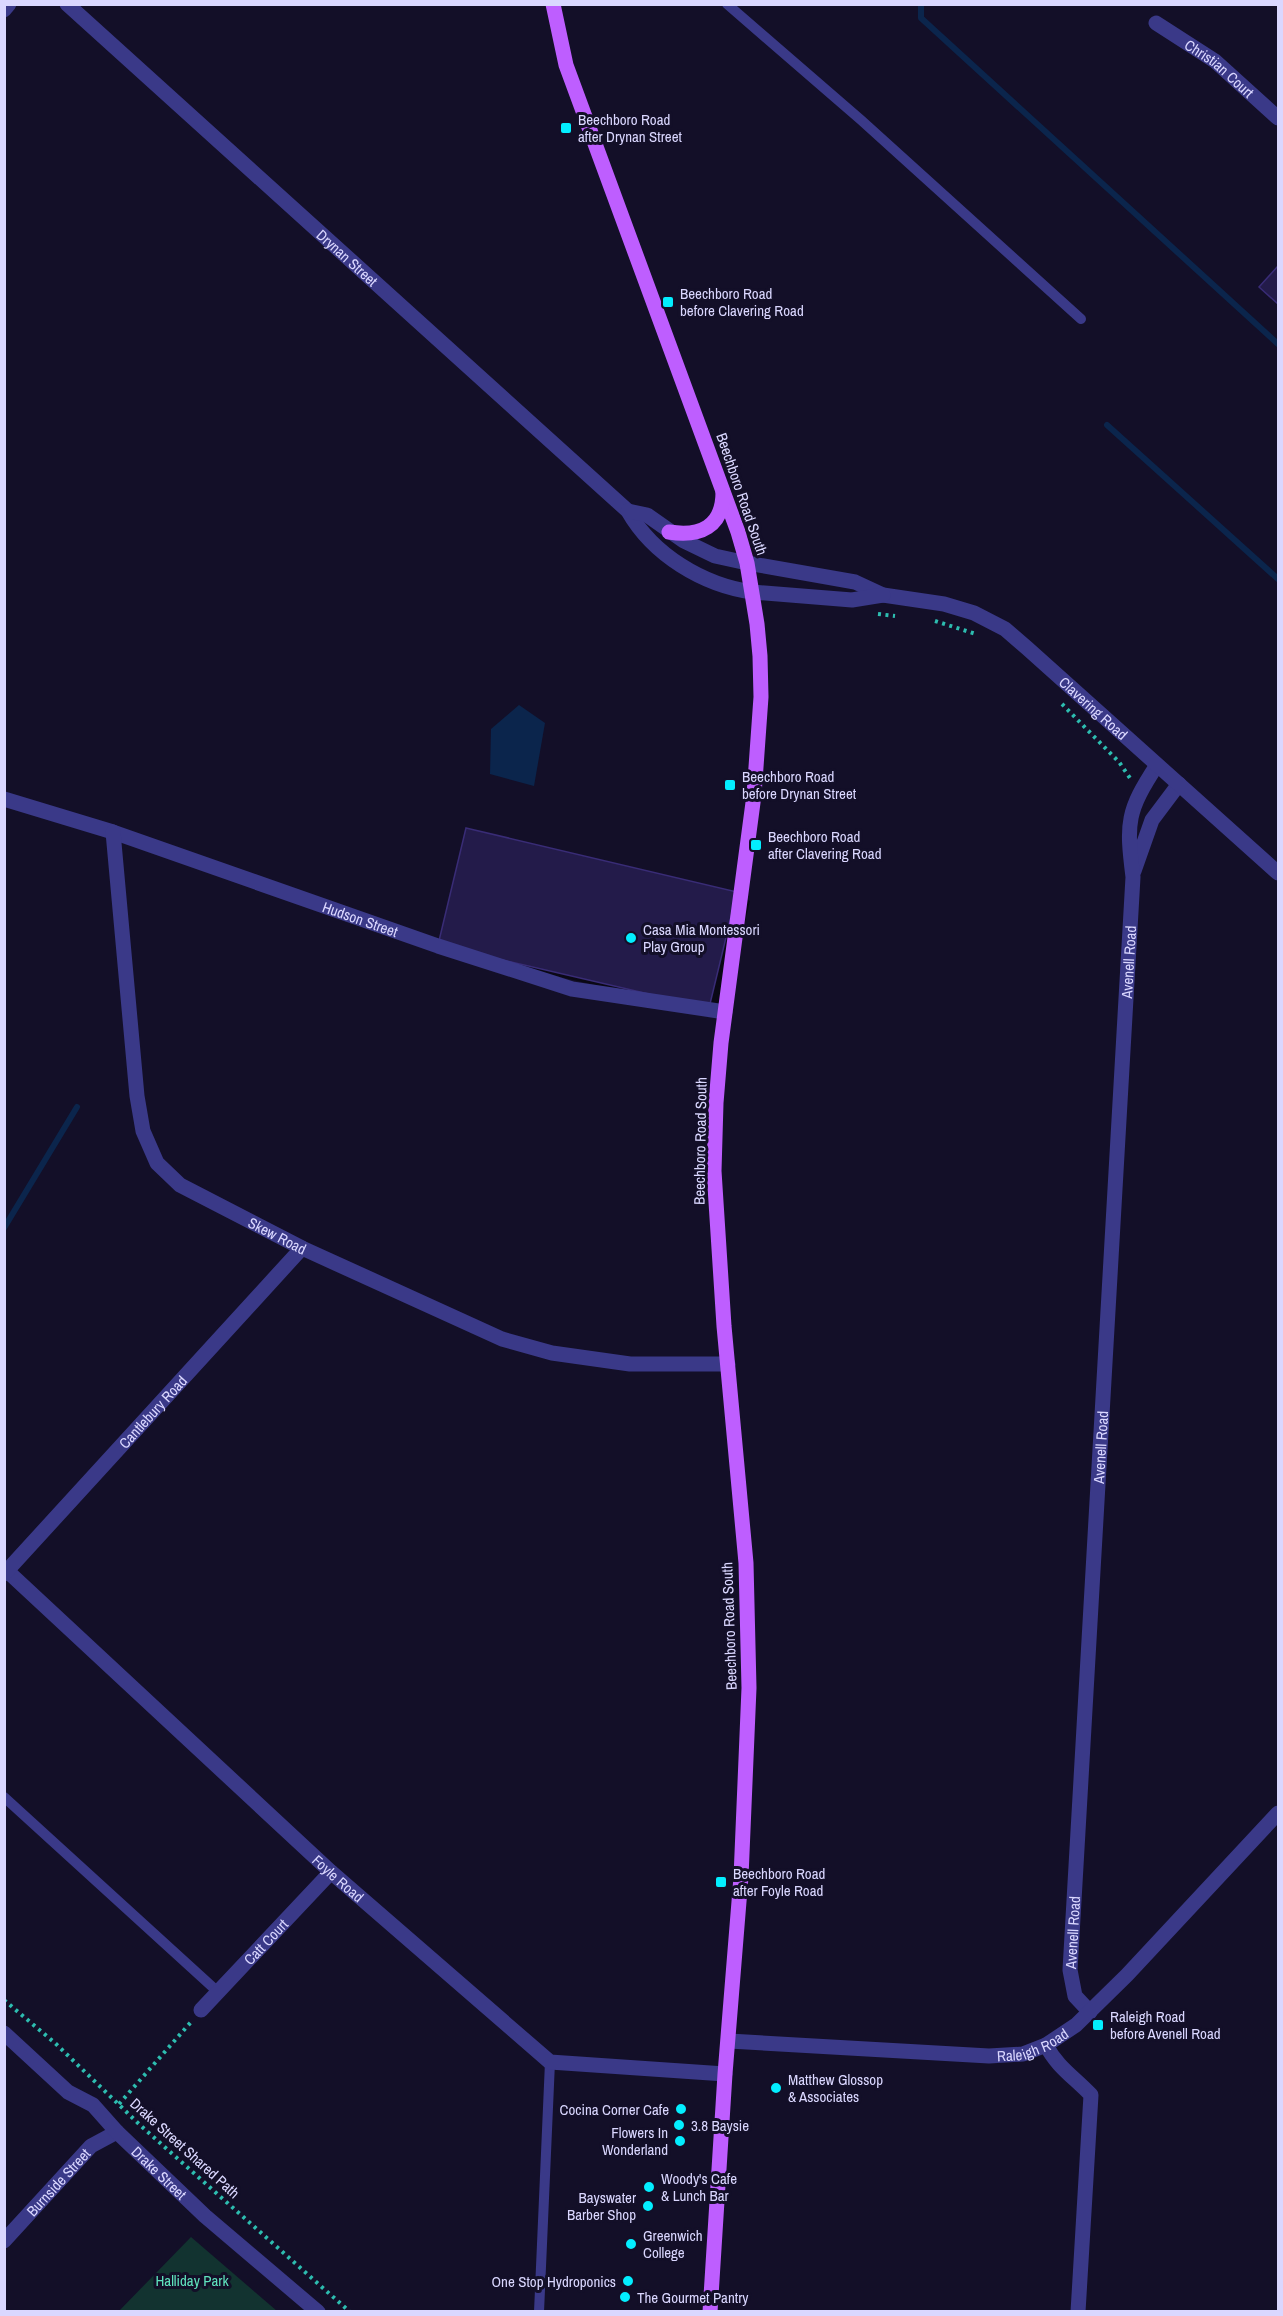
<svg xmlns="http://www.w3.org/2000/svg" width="1283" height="2316" viewBox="0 0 1283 2316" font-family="'Archivo Narrow',sans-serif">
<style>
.green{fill:#123330}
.water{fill:#0b254c}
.shadow{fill:#0007}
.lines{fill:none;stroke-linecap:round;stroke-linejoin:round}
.stream{stroke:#0b254c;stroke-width:6}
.building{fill:#231b4a;stroke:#392c76;stroke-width:1.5}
.path{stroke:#2dbdb0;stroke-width:4;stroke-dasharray:3 4.5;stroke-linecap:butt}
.service{stroke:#3a3988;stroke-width:10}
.minor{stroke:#3a3988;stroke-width:15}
.tertiary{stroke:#3a3988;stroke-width:15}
.primary{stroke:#be5eff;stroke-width:15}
.poi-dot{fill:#03eeff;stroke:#130f28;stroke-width:2}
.labels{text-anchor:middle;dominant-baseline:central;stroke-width:6;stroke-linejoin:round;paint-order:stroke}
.street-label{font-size:15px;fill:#dad7ff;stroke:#130f28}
.poi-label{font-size:15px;fill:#dad7ff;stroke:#130f28;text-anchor:start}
.park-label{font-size:15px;fill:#5fe3be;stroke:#130f28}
</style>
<rect width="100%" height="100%" fill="#130f28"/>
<path class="green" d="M191 2237 277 2311H119Z"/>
<path class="water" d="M519 705 545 723 534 786 490 774 491 729Z"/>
<path class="shadow" d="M736 893 750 901 723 1015 454 952Z"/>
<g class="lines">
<g class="stream">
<path d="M921 4V18L1278 344"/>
<path d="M1107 425 1278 579"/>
<path d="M4 1228 77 1107"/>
</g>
</g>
<g class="building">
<path d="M1278 266V304L1259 287Z"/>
<path d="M466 828 737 892 709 1008 438 945Z"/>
</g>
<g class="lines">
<g class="path">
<path d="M878 614 895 616"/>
<path d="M935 621 976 634"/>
<path d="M1062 704 1119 762 1130 778"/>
<path d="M4 2000 55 2043 141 2126 350 2312"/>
<path d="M119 2104 191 2022"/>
</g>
<g class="service">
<path d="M727 4 861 120 1081 319"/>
<path d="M4 1797 218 1992"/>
<path d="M539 2312 550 2062"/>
</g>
<g class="minor">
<path id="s1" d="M67 4 628 511C653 555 703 585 752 592"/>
<path d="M4 10 9 4"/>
<path id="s2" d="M1156 23 1215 61 1278 118"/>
<path d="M628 511 647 515 684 541 715 556 747 563"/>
<path id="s3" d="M4 799 113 832 438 946 572 989 725 1012"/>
<path id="s4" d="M113 832 137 1096 143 1131 157 1163 180 1185 302 1248 502 1339 552 1353 630 1364H728"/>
<path d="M1134 871 1152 820 1179 784"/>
<path id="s5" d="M4 1568 331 1872 550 2062 725 2074"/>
<path id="s6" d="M4 1574 302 1248"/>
<path id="s7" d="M201 2010 331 1872"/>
<path id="s8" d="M1090 2012 1075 1996 1070 1970 1133 877C1126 822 1127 811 1157 765"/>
<path d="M1046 2045C1057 2067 1074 2077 1091 2095L1078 2312"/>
<path id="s9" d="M4 2241 91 2146 117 2132"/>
</g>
<g class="tertiary">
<path id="s10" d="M747 563 855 582 883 595 944 604 974 613 1005 629 1027 648 1278 873"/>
<path d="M752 592 852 600 883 595"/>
<path id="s11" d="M4 2033 68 2092 93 2105 117 2132 205 2216 318 2312"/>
<path id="s12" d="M729 2041 989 2056 1023 2054 1046 2045 1076 2025 1127 1975 1278 1813"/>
</g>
<g class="primary">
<path d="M553 4 566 65 738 532 747 563 757 624 760 656 761 697 754 795 721 1043 716 1103 714 1171 724 1326 746 1563 749 1688 741 1877 725 2074 710 2312"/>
<path d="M669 532C700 537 723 527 723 492"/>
</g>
</g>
<g class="poi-dot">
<rect x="560" y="122" width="12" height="12" rx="3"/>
<rect x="662" y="296" width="12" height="12" rx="3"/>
<rect x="724" y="779" width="12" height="12" rx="3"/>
<rect x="750" y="839" width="12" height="12" rx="3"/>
<circle cx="631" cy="938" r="6"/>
<rect x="715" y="1876" width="12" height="12" rx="3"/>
<rect x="1092" y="2019" width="12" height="12" rx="3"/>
<circle cx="776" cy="2088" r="6"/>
<circle cx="681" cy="2109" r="6"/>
<circle cx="679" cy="2125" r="6"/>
<circle cx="680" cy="2141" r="6"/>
<circle cx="649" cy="2187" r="6"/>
<circle cx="648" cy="2206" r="6"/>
<circle cx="631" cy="2244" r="6"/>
<circle cx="628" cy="2281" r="6"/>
<circle cx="625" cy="2297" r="6"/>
</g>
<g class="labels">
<g class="street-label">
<text stroke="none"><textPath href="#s2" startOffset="78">Christian Court</textPath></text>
<text stroke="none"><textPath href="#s1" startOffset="378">Drynan Street</textPath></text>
<text transform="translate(742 494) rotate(71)">Beechboro Road South</text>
<text stroke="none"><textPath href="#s10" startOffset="387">Clavering Road</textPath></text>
<text stroke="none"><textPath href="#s3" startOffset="376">Hudson Street</textPath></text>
<text stroke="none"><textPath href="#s8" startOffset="1058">Avenell Road</textPath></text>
<text transform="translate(700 1141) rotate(-89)">Beechboro Road South</text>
<text stroke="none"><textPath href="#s4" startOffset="477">Skew Road</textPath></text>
<text stroke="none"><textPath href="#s6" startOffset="220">Cantlebury Road</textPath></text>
<text stroke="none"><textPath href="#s8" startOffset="572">Avenell Road</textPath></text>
<text transform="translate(729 1626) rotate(-92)">Beechboro Road South</text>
<text stroke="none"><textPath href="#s5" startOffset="456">Foyle Road</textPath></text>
<text stroke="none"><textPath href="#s8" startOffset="86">Avenell Road</textPath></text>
<text stroke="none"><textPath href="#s7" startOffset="94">Catt Court</textPath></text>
<text stroke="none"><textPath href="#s12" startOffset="306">Raleigh Road</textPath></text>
<text transform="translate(185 2148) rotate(42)">Drake Street Shared Path</text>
<text stroke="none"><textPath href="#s11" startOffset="210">Drake Street</textPath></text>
<text stroke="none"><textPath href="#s9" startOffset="80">Burnside Street</textPath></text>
</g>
<g class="poi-label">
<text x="578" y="119">Beechboro Road<tspan x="578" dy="17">after Drynan Street</tspan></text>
<text x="680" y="293">Beechboro Road<tspan x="680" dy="17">before Clavering Road</tspan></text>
<text x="742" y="776">Beechboro Road<tspan x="742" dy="17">before Drynan Street</tspan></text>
<text x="768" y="836">Beechboro Road<tspan x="768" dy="17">after Clavering Road</tspan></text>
<text x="643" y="929">Casa Mia Montessori<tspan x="643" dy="17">Play Group</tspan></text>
<text x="733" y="1873">Beechboro Road<tspan x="733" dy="17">after Foyle Road</tspan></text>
<text x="1110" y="2016">Raleigh Road<tspan x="1110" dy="17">before Avenell Road</tspan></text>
<text x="788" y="2079">Matthew Glossop<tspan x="788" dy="17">&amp; Associates</tspan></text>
<text x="669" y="2109" text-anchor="end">Cocina Corner Cafe</text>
<text x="691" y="2125">3.8 Baysie</text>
<text x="668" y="2132" text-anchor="end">Flowers In<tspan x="668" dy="17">Wonderland</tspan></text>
<text x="661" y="2178">Woody's Cafe<tspan x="661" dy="17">&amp; Lunch Bar</tspan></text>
<text x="636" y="2197" text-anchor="end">Bayswater<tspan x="636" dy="17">Barber Shop</tspan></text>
<text x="643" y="2235">Greenwich<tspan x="643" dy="17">College</tspan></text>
<text x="616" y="2281" text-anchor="end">One Stop Hydroponics</text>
<text x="637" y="2297">The Gourmet Pantry</text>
</g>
<g class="park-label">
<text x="192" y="2280">Halliday Park</text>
</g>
</g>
<rect width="1283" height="2316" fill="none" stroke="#dad7ff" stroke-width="12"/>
</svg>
